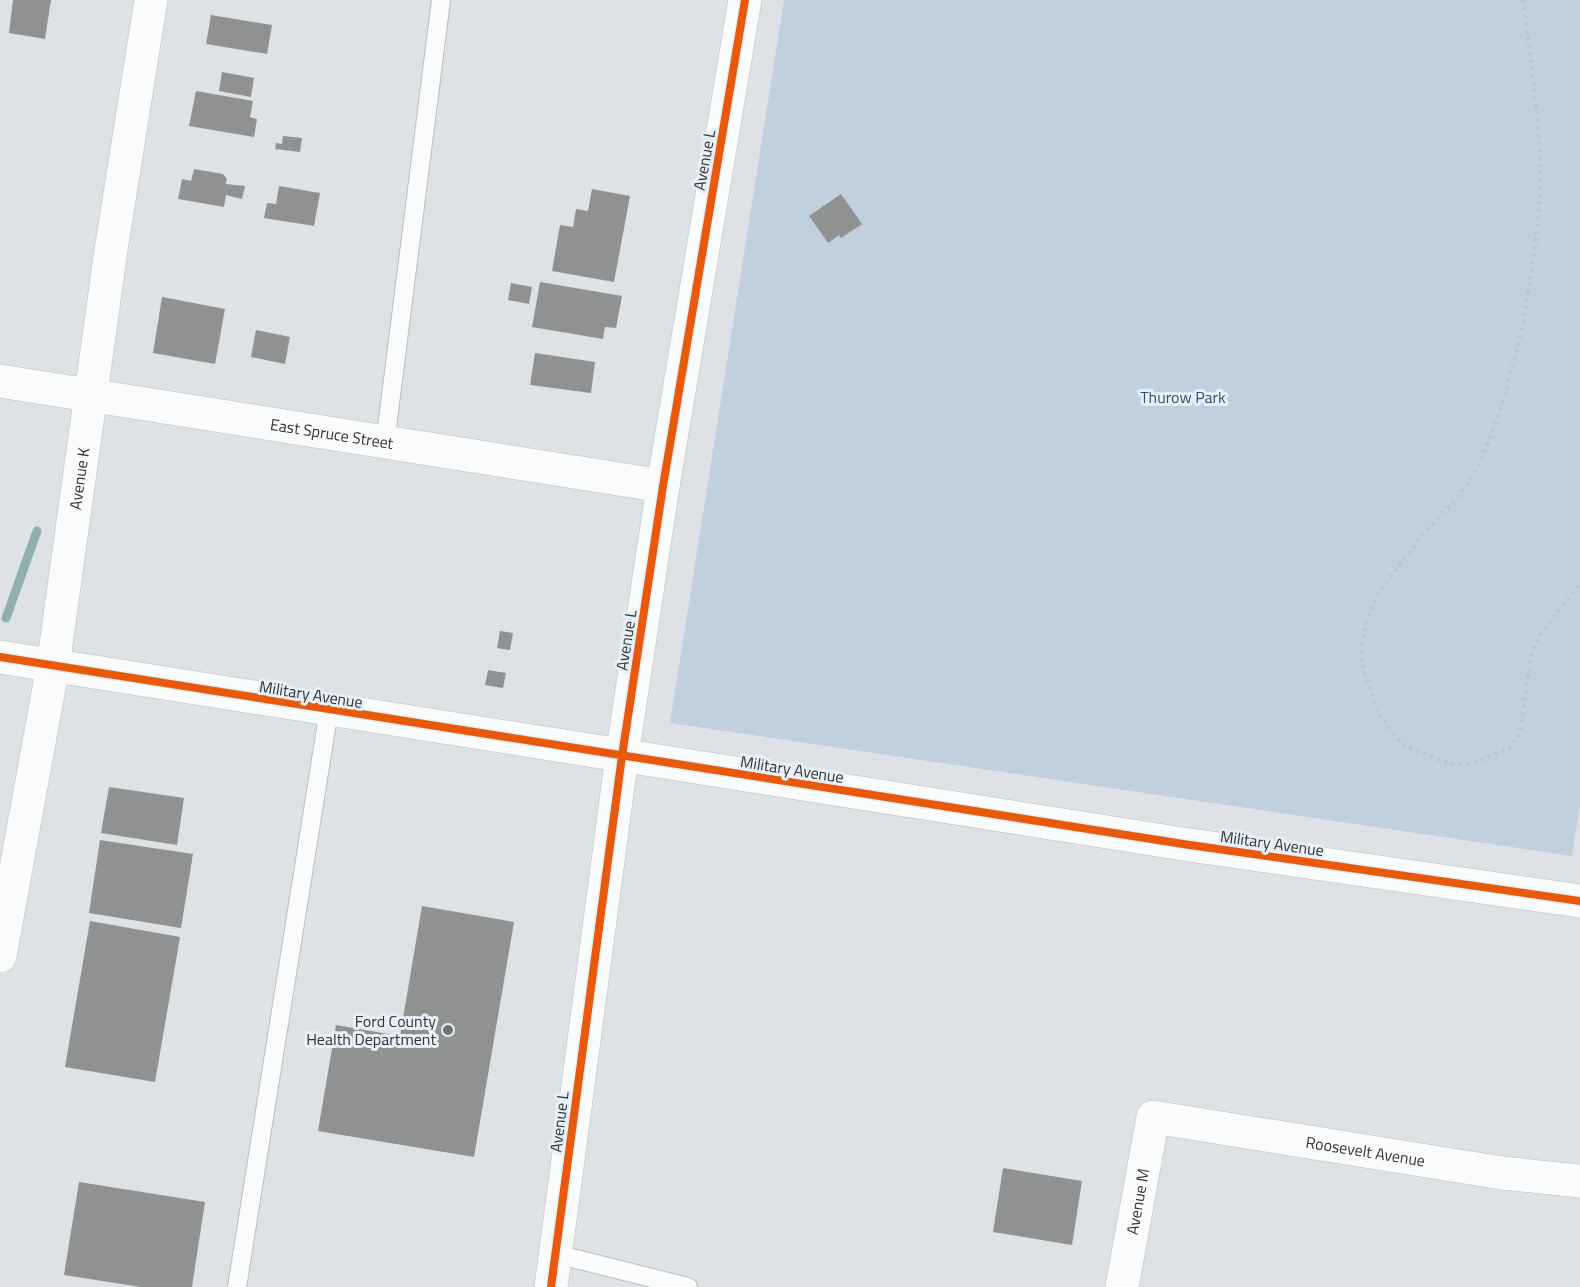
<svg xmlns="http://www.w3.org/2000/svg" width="1580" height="1287" viewBox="0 0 1580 1287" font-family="'Titillium Web',sans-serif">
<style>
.green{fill:#c2d0de}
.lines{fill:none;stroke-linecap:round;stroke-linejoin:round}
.stream{stroke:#92aeb1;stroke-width:9}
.building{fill:#909191}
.service-casing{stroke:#bbbec2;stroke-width:20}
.minor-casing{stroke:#bbbec2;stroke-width:34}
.path{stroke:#c2c3c4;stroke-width:4;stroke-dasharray:3 4.5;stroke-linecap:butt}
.service{stroke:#fafbfb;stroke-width:18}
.minor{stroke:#fafbfb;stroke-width:33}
.cycleway-casing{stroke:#e7eff7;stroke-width:11}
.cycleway{stroke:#e8590c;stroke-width:8}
.poi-dot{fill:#6e7275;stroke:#e7eff7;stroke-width:2}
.labels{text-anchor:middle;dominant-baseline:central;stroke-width:6;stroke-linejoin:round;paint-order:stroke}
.street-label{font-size:16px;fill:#323538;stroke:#e7eff7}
.park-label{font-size:16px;fill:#2d5375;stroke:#e7eff7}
.poi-label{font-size:16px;fill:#323538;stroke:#e7eff7;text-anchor:end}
</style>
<rect width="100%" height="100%" fill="#dee2e6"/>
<path class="green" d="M784 0H1580V805L1572 856 670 723Z"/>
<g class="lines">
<path class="stream" d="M6 618 37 531"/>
</g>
<g class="building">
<path d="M13 0H51L45 39 9 33Z"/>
<path d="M211 15 272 25 267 54 206 44Z"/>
<path d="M222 72 254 78 251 97 219 91Z"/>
<path d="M196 91 253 101 250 117 257 119 254 137 189 126Z"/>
<path d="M283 136 302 138 300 152 275 149 276 143 282 144Z"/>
<path d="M194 169 223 174 227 179 226 184 245 186 242 199 226 195 224 207 178 199 182 179 191 181Z"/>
<path d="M279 186 320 193 314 226 264 218 267 203 276 204Z"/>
<path d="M592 189 630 196 614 282 552 271 560 225 573 227 576 209 588 211Z"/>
<path d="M841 194 862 224 841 238 839 235 828 243 809 216Z"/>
<path d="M540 282 622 296 616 328 605 327 603 339 532 327Z"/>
<path d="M511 283 532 287 529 304 508 300Z"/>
<path d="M162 297 225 309 215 364 153 353Z"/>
<path d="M256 330 290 337 285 364 251 357Z"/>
<path d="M535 353 595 362 591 393 530 385Z"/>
<path d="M500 631 513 633 510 650 497 648Z"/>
<path d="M488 670 506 673 503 688 485 685Z"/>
<path d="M109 787 184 798 177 845 101 833Z"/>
<path d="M100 840 193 854 181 928 89 913Z"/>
<path d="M422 906 514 922 474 1157 318 1131 336 1025 400 1036Z"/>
<path d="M90 921 180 937 155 1082 65 1067Z"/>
<path d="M1003 1168 1082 1181 1072 1245 993 1232Z"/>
<path d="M79 1182 205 1202 192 1287H141L64 1275Z"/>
</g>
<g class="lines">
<g class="service-casing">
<g id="service">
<path d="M385 443 441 0"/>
<path d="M556 1254 688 1287"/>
<path d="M237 1287 329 710"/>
</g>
</g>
<g class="minor-casing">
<g id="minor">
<path id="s1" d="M0 381 663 486"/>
<path d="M0 657 1183 844 1580 901"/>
<path id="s2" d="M0 956 53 666 111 250 151 0"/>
<path d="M551 1287 622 756 663 486 745 0"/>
<path id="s3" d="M1122 1287 1153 1117 1502 1173 1580 1181"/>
</g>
</g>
<path class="path" d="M1523 0 1536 104 1541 162 1538 225 1523 326 1504 398 1491 436 1479 465 1460 495 1442 513 1425 532 1378 593 1366 623 1362 647 1363 669 1378 712 1392 732 1407 747 1447 763 1463 764 1480 761 1511 747 1520 733 1531 656 1539 636 1580 584"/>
<use href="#service" class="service"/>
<use href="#minor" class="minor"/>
<g class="cycleway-casing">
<g id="cycleway">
<path d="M0 657 1183 844 1580 901"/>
<path d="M551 1287 622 756 663 486 745 0"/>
</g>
</g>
<use href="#cycleway" class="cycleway"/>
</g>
<circle class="poi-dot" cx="448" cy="1030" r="6"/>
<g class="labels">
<g class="street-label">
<text transform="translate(704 160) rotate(-80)">Avenue L</text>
<text stroke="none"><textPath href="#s1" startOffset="336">East Spruce Street</textPath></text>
<text stroke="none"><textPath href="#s2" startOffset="484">Avenue K</textPath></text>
<text transform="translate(626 640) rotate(-81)">Avenue L</text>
<text transform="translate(311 694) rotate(9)">Military Avenue</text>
<text transform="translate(792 769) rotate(9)">Military Avenue</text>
<text transform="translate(1272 843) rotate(8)">Military Avenue</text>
<text transform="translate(559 1122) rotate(-83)">Avenue L</text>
<text stroke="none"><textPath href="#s3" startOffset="388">Roosevelt Avenue</textPath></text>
<text stroke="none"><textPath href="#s3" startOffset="87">Avenue M</textPath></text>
</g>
<g class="park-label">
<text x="1183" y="397">Thurow Park</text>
</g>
<g class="poi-label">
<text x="436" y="1021">Ford County<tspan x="436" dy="18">Health Department</tspan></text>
</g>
</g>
</svg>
